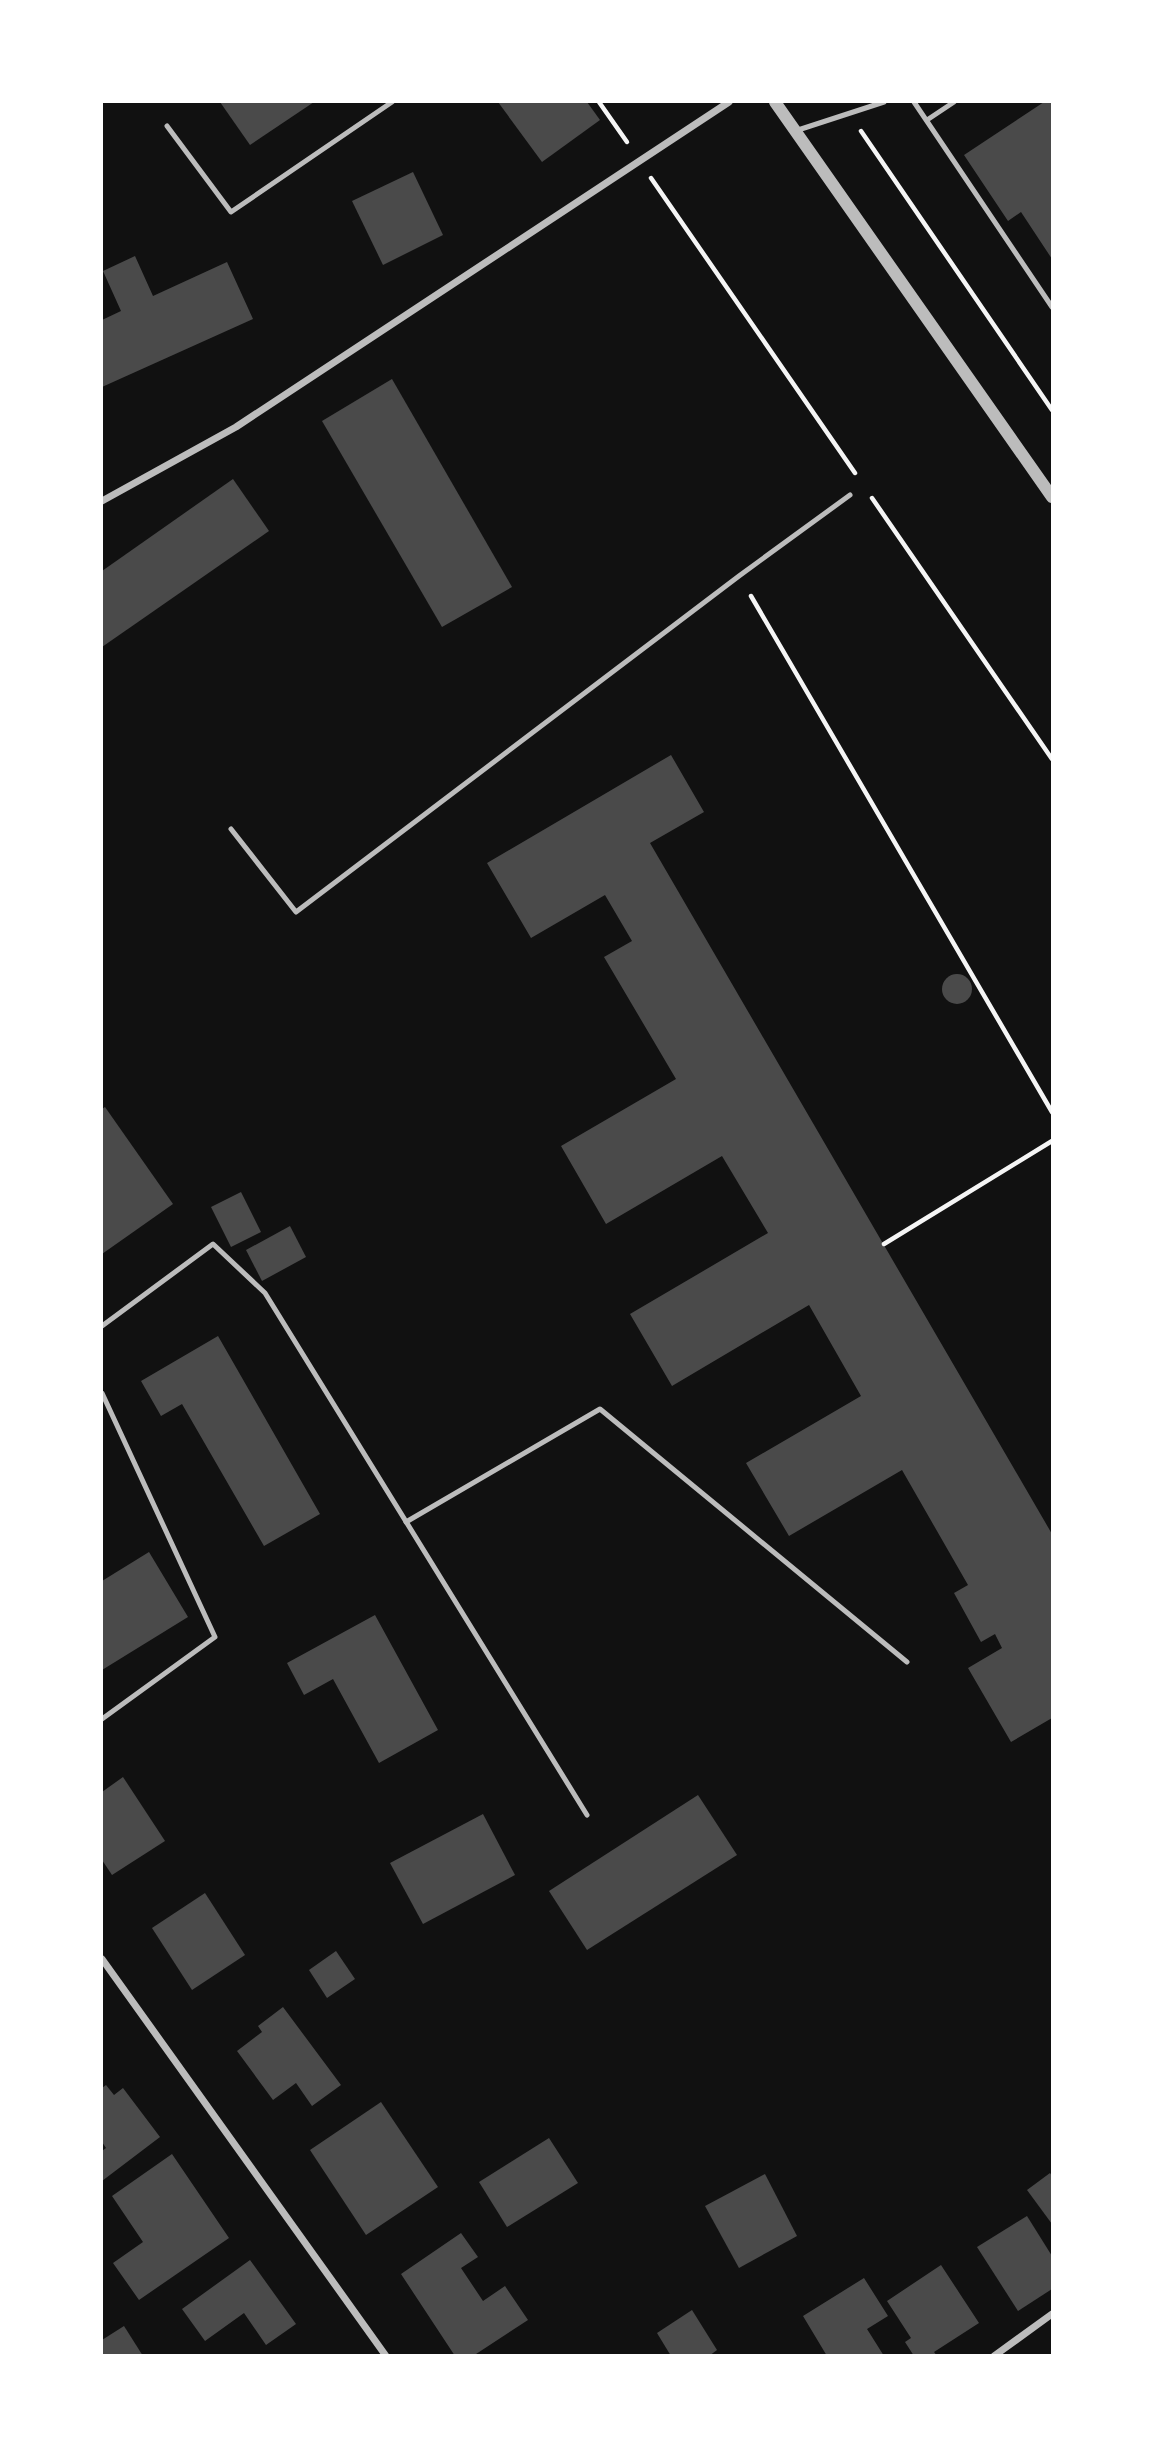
<svg xmlns="http://www.w3.org/2000/svg" width="1154" height="2457" viewBox="0 0 1154 2457" font-family="Commissioner,sans-serif">
<style>
.building{fill:#4a4a4a}
.lines{fill:none;stroke-linecap:round;stroke-linejoin:round}
.path{stroke:#f5f5f5;stroke-width:4.5}
.service{stroke:#bcbcbc;stroke-width:5}
.minor{stroke:#bcbcbc;stroke-width:7}
.tertiary{stroke:#bcbcbc;stroke-width:12}
</style>
<rect width="100%" height="100%" fill="#111"/>
<g class="building">
<path d="M220 102H314L250 145Z"/>
<path d="M498 102H587L600 120 542 162Z"/>
<path d="M1044 102H1052V259L1021 212 1008 221 964 155Z"/>
<path d="M413 172 443 235 383 265 352 201Z"/>
<path d="M135 256 153 296 227 262 253 319 102 387V320L121 311 103 271Z"/>
<path d="M392 379 512 587 442 627 322 421Z"/>
<path d="M233 479 269 531 102 647V571Z"/>
<path d="M671 755 704 812 650 843 1052 1534V1718L1011 1742 968 1668 1002 1648 995 1634 981 1642 954 1593 968 1585 902 1470 789 1536 746 1463 861 1396 809 1305 672 1386 630 1314 768 1233 722 1156 606 1224 561 1146 676 1079 604 957 632 941 605 895 531 938 487 863Z"/>
<circle cx="957" cy="989" r="15"/>
<path d="M105 1107 173 1204 102 1254V1109Z"/>
<path d="M241 1192 261 1232 231 1247 211 1207Z"/>
<path d="M290 1226 306 1257 262 1281 246 1250Z"/>
<path d="M218 1336 320 1514 264 1546 182 1404 161 1416 141 1381Z"/>
<path d="M149 1552 188 1617 102 1670V1581Z"/>
<path d="M375 1615 438 1730 379 1763 333 1679 304 1695 287 1663Z"/>
<path d="M123 1777 165 1841 112 1875 102 1860V1792Z"/>
<path d="M698 1795 737 1855 587 1950 549 1891Z"/>
<path d="M483 1814 515 1875 423 1924 390 1863Z"/>
<path d="M205 1893 245 1955 192 1990 152 1928Z"/>
<path d="M336 1951 355 1979 327 1998 309 1970Z"/>
<path d="M283 2007 341 2085 312 2106 296 2083 273 2100 237 2051 262 2032 258 2026Z"/>
<path d="M106 2085 114 2095 123 2088 160 2137 102 2181V2151L106 2148 102 2142V2088Z"/>
<path d="M381 2102 438 2187 366 2235 310 2150Z"/>
<path d="M549 2138 578 2183 507 2227 479 2182Z"/>
<path d="M172 2154 229 2238 139 2300 113 2263 143 2242 112 2196Z"/>
<path d="M1050 2173 1052 2176V2224L1027 2190Z"/>
<path d="M765 2174 797 2236 739 2268 705 2206Z"/>
<path d="M1027 2216 1052 2256V2289L1018 2311 977 2247Z"/>
<path d="M461 2233 478 2257 461 2268 483 2301 505 2286 528 2320 473 2356H455L401 2274Z"/>
<path d="M250 2260 296 2324 266 2345 244 2313 205 2341 182 2309Z"/>
<path d="M941 2265 979 2323 934 2352 937 2356H914L905 2342 911 2338 887 2301Z"/>
<path d="M864 2278 888 2316 867 2329 884 2356H827L803 2316Z"/>
<path d="M692 2310 717 2350 709 2356H671L657 2333Z"/>
<path d="M124 2326 143 2356H102V2340Z"/>
</g>
<g class="lines">
<g class="path">
<path d="M599 102 627 142"/>
<path d="M861 131 1052 410"/>
<path d="M651 178 855 473"/>
<path d="M872 498 1052 759"/>
<path d="M751 596 1052 1112"/>
<path d="M884 1244 1052 1141"/>
</g>
<g class="service">
<path d="M914 102 1052 307"/>
<path d="M927 120 954 102"/>
<path d="M167 126 231 212 392 102"/>
<path d="M795 131 884 102"/>
<path d="M231 829 296 912 739 576 850 495"/>
<path d="M102 1326 213 1244 265 1293 587 1815"/>
<path d="M102 1393 215 1637 102 1719"/>
<path d="M406 1522 600 1409 907 1662"/>
</g>
<g class="minor">
<path d="M102 501 236 427 729 102"/>
<path d="M102 1959 386 2356"/>
<path d="M994 2356 1052 2314"/>
</g>
<path class="tertiary" d="M775 102 1052 497"/>
</g>
<rect width="1154" height="2457" fill="none" stroke="#ffffff" stroke-width="206"/>
</svg>
